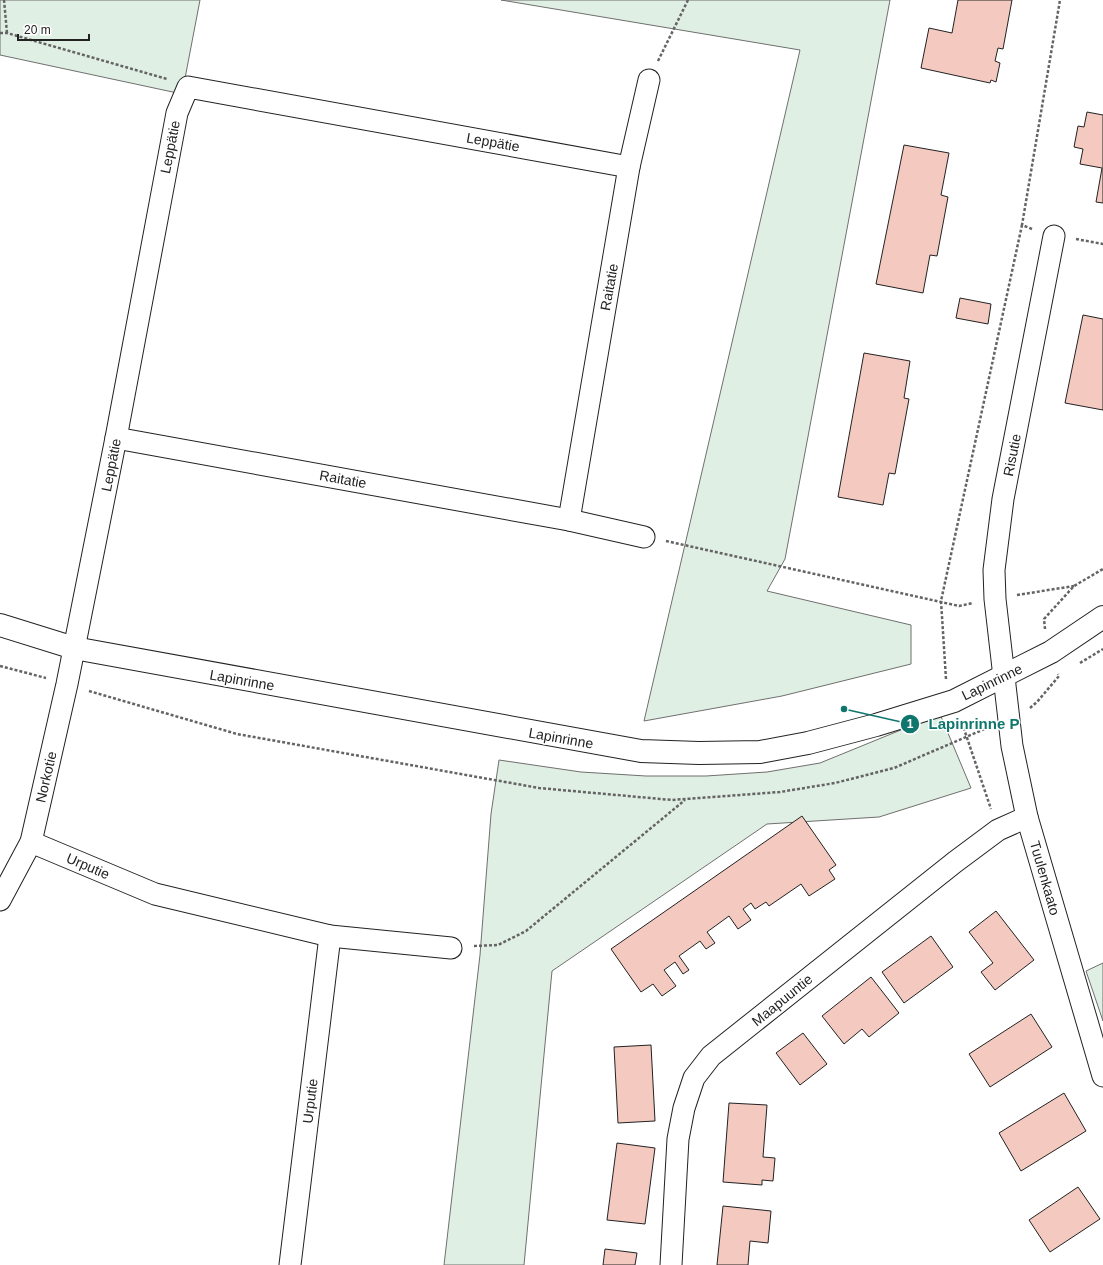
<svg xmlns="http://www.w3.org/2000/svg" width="1103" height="1265" viewBox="0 0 1103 1265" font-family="Arial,sans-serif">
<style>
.green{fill:#e0efe3;stroke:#6f6f6f}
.building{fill:#f3c9c0;stroke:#222}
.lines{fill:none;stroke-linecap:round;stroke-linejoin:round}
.street-casing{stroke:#222;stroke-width:23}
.secondary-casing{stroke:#222;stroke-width:24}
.path{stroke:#646464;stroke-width:2.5;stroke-dasharray:3 2;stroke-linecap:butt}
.street{stroke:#fff;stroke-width:21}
.secondary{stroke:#fff;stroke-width:22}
.labels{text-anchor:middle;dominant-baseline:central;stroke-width:3;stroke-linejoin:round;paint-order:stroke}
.street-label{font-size:14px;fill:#222;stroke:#fff}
.leader{fill:none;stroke:#0f766e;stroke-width:1.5}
.callout-dot{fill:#0f766e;stroke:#fff;stroke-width:1.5}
.mark-label{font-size:12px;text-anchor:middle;font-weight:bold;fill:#fff}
.callout-label{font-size:15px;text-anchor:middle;font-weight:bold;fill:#0f766e;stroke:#fff;stroke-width:3;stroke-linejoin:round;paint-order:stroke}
</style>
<rect width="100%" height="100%" fill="#fff"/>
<g class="green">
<path d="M0 0H200L182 94 0 55Z"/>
<path d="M501 0H890L785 559 767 591 911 625V664L782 696 644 721 800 50Z"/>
<path d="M940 714 971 788 879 817 767 824 552 971 524 1265H444L480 955 491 814 499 760 581 772 646 776H706L767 772 820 763Z"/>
<path d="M1103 963V1021L1086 971Z"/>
</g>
<g class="building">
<path d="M958 0H1012L1003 49 998 48 995 61 1000 63 996 82 991 80 990 83 921 68 929 28 952 33Z"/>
<path d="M1087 112 1103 115V203L1096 202 1102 168 1080 164 1083 149 1074 147 1078 126 1084 127Z"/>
<path d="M904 145 949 153 941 195 948 197 937 256 930 255 923 293 876 284Z"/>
<path d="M960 298 991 304 988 324 956 318Z"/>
<path d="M1083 315 1103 319V410L1065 403Z"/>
<path d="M864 353 910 361 904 398 909 399 895 474 889 473 883 505 838 497Z"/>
<path d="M802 816 836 865 829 870 835 879 809 896 801 884 769 906 766 902 755 909 751 903 743 909 751 920 738 929 729 916 707 932 715 943 706 949 700 941 679 956 689 970 683 974 675 962 664 970 676 986 662 996 653 984 641 992 611 949Z"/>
<path d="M996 911 1034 960 995 990 981 972 993 963 969 932Z"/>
<path d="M931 936 953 967 904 1003 882 972Z"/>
<path d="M871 977 899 1013 869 1037 862 1029 844 1044 822 1016Z"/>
<path d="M1031 1014 1052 1047 990 1087 969 1054Z"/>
<path d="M803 1033 827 1064 800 1085 776 1053Z"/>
<path d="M651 1045 655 1121 618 1123 614 1047Z"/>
<path d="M1064 1093 1086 1131 1021 1171 999 1133Z"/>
<path d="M729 1103 767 1105 763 1157 775 1158 773 1181 762 1180V1185L723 1182Z"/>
<path d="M617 1143 655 1148 645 1224 607 1220Z"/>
<path d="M1078 1187 1100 1219 1050 1252 1029 1220Z"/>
<path d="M723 1206 771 1211 768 1243 750 1241 748 1265H717Z"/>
<path d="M605 1249 637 1253 635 1265H603Z"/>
</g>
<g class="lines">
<g class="street-casing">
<g id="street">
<path d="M1054 236 1003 499 994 570 995 599 1012 746 1027 817 1103 1076"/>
<path d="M116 438 569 520 644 537"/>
<path d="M569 520 629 167 649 80"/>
<path d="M31 842 155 894 330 936 451 948"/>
<path d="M0 900 31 842 67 684 116 438 177 113 188 87 629 167"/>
<path d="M290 1265 330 936"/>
<path d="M671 1265 678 1139 684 1108 694 1078 711 1056 955 862 998 830 1027 817"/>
</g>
</g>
<g class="secondary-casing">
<path id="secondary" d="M0 625 74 648 641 751 699 753 760 752 808 743 876 725 954 701 1051 652 1103 617"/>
</g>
<g class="path">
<path d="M4 0 7 33"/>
<path d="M0 33H7L167 79"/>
<path d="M658 61 688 0"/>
<path d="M1032 229 1022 225 1060 0"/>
<path d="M1076 239 1103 244"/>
<path d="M666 541 959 606 973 603"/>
<path d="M1017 595 1074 586"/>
<path d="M1045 629 1044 619 1074 586 1103 569"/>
<path d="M1080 663 1103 649"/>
<path d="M0 666 46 678"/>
<path d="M946 679 941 601 1022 225"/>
<path d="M89 691 237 734 539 788 672 800 780 792 835 783 894 768 987 728"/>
<path d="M1030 708 1037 702 1059 676 1058 674"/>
<path d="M962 723 991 809"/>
<path d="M474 946 498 945 526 931 685 800"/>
</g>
<use href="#street" class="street"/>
<use href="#secondary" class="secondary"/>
</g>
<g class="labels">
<g class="street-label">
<text transform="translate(493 142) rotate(10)">Leppätie</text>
<text transform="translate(170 147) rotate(-79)">Leppätie</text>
<text transform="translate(609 287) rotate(-80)">Raitatie</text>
<text transform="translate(1012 455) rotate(-79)">Risutie</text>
<text transform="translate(111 465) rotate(-79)">Leppätie</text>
<text transform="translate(343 479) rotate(10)">Raitatie</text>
<text transform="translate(242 680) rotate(10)">Lapinrinne</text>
<text transform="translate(992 682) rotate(-26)">Lapinrinne</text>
<text transform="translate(561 738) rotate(10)">Lapinrinne</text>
<text transform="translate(46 777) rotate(-77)">Norkotie</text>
<text transform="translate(88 866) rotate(23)">Urputie</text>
<text transform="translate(1045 878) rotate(74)">Tuulenkaato</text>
<text transform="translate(782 1000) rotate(-39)">Maapuuntie</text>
<text transform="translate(310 1101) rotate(-83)">Urputie</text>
</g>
</g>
<path class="leader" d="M844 709L910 724"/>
<g class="callout-dot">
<circle cx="844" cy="709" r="4"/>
<circle cx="910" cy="724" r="10"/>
</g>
<g class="mark-label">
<text x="910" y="728">1</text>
</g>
<g class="callout-label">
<text x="974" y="729">Lapinrinne P</text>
</g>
<path d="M18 34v6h71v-6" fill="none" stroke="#222222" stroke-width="2"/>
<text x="24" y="34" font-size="12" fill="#222222" stroke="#ffffff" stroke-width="3" paint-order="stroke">20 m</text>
</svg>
